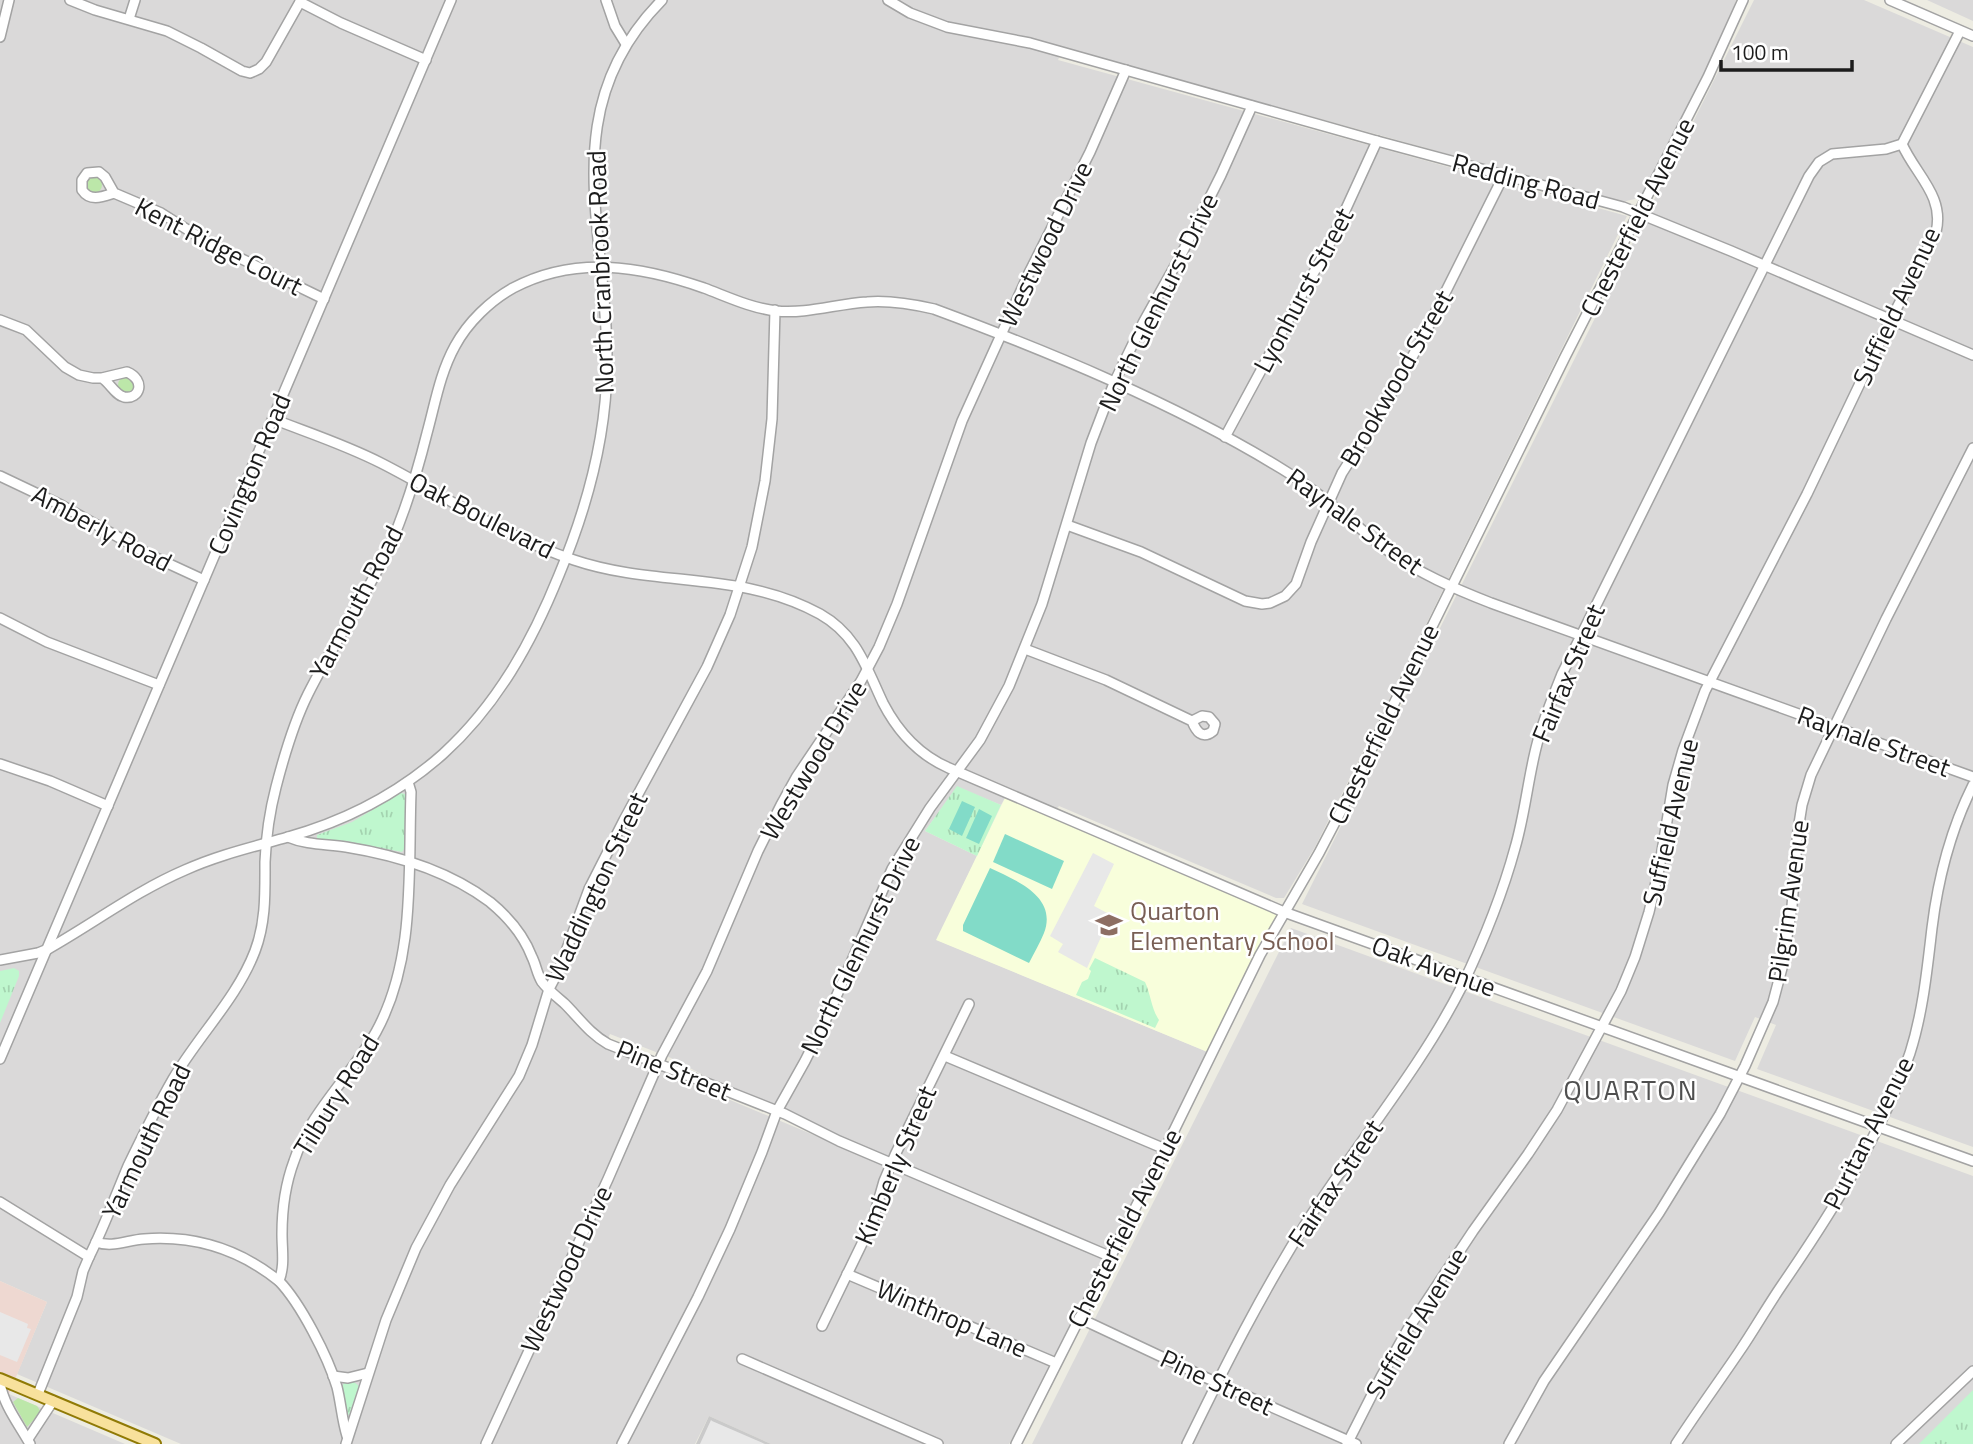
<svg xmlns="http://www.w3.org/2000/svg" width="1973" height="1444" viewBox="0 0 1973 1444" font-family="'Titillium Web',sans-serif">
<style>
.residential{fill:#dad9d9;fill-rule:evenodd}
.commercial{fill:#eed8d1}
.education{fill:#f8fedb}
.religious{fill:#cacaca}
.grass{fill:#bce7a9}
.park{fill:url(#park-tufts)}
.pitch{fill:#82dbc8}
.parking{fill:#e8e8e8}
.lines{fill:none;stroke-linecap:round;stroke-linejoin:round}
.minor-casing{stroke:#a3a3a3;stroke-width:12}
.major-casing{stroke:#907a05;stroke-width:14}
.minor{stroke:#fff;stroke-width:9}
.major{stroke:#f8e19c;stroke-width:10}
.labels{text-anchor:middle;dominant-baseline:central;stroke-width:5;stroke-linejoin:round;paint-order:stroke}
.street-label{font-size:26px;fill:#1c1c1c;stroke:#fff}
.education-label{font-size:26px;fill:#785e54;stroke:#fff;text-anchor:start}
.neighbourhood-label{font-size:28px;letter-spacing:2px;fill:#4f4f4f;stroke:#fff}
</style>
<defs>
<pattern id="park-tufts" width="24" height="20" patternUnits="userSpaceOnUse" patternTransform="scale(1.75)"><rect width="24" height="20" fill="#bff7ce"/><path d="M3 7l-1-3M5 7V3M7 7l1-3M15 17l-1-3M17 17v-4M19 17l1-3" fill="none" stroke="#a4d3b0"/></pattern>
</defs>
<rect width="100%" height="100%" fill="#edece2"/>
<g class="residential">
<path d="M0 0H1736L1733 13 1722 38 1644 192 1635 199 1622 202 1063 48 1058 60 1627 216 1373 732 1315 847 1284 898H1276L1059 806 1053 813 1007 794 1001 805 957 787 925 831 977 856 937 940 1210 1053 1080 1305 1026 1415 1009 1444H771L709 1416 695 1444H181L17 1374 47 1302 0 1281ZM610 1034 671 1058 828 1141 604 1047Z"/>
<path d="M1754 0H1864L1973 47V1147L1757 1069 1776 1025 1755 1017 1735 1061 1302 904Z"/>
<path d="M1927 0H1973V21Z"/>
<path d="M1291 928 1973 1176V1444H1032Z"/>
<path d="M0 1390 18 1398 125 1444H0Z"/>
</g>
<path class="commercial" d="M0 1281 47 1302 9 1394 0 1390Z"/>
<path class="education" d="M1007 794 1281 911 1210 1053 936 940Z"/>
<path class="religious" d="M709 1416 771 1444H696Z"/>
<g class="grass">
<circle cx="94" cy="185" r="8"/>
<circle cx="126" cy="385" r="8"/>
<path d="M18 1398 37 1406 41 1412 27 1427 13 1402Z"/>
</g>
<g class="park">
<path d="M957 786 1001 805 977 856 925 831Z"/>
<path d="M401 793 405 794 407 800 404 849 402 852 346 841 317 839V835L352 822Z"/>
<path d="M1095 958 1145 982C1151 995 1151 1008 1159 1020L1155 1028 1076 995 1082 982 1088 979 1091 971 1089 969Z"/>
<path d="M14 968 19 971V976L0 1023V971Z"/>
<path d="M345 1382H354L359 1386 349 1415 347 1414 342 1386Z"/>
<path d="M1973 1390V1444H1919Z"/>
</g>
<g class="pitch">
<path d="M962 801 975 807 962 836 949 829Z"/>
<path d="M979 809 992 816 979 844 966 838Z"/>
<path d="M1005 834 1064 861 1052 889 993 862Z"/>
<path d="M990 868C1015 880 1058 896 1044 933 1040 943 1034 953 1029 963L963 931V925Z"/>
</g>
<g class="parking">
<path d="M1093 853 1114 864 1094 906 1111 915 1087 968 1058 952 1063 944 1050 936Z"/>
<path d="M0 1312 28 1324 27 1328 31 1329 17 1362 0 1355Z"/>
<path d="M711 1420 712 1421 765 1444H700Z"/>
</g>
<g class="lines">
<g class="minor-casing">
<g id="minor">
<path d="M70 0 95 10 167 31 201 48 242 71 250 73 259 69 266 62 301 0"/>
<path d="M606 0 615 26 626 44"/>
<path d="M888 0 910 13 947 27 1030 43 1377 141 1623 207 1731 251 1973 355"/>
<path d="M1890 0 1973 36"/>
<path d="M300 2 341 23 426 60"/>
<path d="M129 19 135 0"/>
<path d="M0 37 9 0"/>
<path d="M114 193C102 197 90 202 82 190V180L87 173 99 172 105 177 114 193 161 213 207 242 324 299"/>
<path d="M0 320 26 330 65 367 79 375 93 378H102L127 372C146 380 140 400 124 397 115 395 110 383 102 378"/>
<path d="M273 419C309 433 346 445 381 463 446 496 504 537 574 560 657 588 740 570 820 614 857 635 866 667 883 703 898 732 919 755 949 768L1284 912 1973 1161"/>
<path d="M1225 437 1333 237 1377 141"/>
<path d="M0 476 61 505 152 556 204 580"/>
<path d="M1067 525 1141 552 1245 601 1262 604 1270 603 1285 596 1296 584 1311 542 1342 473 1382 410 1420 343 1504 175"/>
<path d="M0 618 47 642 159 685"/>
<path d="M1025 649 1106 680 1192 721C1196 731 1202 740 1213 731L1215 724 1209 717 1202 716 1192 721"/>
<path d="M0 764 50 781 108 806"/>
<path d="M288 837C307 845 326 844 346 847 396 855 449 871 490 902 507 916 524 936 532 957 536 965 537 974 542 982 548 990 557 997 565 1004 579 1018 590 1034 608 1044L785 1114 839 1141 1109 1256"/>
<path d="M0 960 38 953 48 949C94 923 136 891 185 870 218 855 253 847 288 837 345 821 398 794 443 754 497 705 532 642 559 575 587 508 606 440 607 367 609 232 552 111 662 0"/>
<path d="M945 1056 1165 1149"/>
<path d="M0 1059 451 0"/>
<path d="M0 1202 89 1257 83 1271 77 1297 38 1394"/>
<path d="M96 1242C113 1248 127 1240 144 1239 195 1235 239 1249 279 1281"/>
<path d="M89 1257C104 1227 115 1197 128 1166 142 1137 157 1107 173 1079 199 1035 237 998 255 951 266 922 265 893 265 862 266 838 270 810 276 787 284 756 294 722 308 694 334 642 368 594 392 541 407 506 418 469 427 433 435 404 440 373 455 346 468 322 490 301 513 288 575 255 641 266 704 288 728 297 751 308 776 311 807 314 836 304 867 302 890 300 912 304 934 309 1050 352 1176 404 1282 469 1320 492 1352 523 1387 550 1418 573 1455 589 1491 603L1973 777"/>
<path d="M847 1274 1056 1363"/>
<path d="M1079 1318 1226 1387 1356 1444"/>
<path d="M822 1326 872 1223 884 1181 895 1155 969 1004"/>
<path d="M742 1359 938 1444"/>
<path d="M333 1376 348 1378 368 1373"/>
<path d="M0 1383C4 1406 19 1424 30 1444"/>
<path d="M347 1436C342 1420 341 1403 337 1387 328 1357 301 1304 279 1281 285 1265 282 1251 282 1234 282 1210 285 1185 294 1161 310 1112 351 1076 376 1032 416 959 408 873 411 792L408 782"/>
<path d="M28 1439 53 1401"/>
<path d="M346 1444 386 1320 416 1248 450 1185 519 1076 532 1045 549 989 559 970 589 889 624 820 707 667 730 615 752 547 765 481 772 419 775 310"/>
<path d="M486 1444 608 1179 662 1055 707 971 758 851 781 805 797 776 861 681 879 647 897 604 962 421 1029 273 1090 152 1126 70"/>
<path d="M622 1444 698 1297 730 1229 762 1152 777 1111 805 1061 829 1013 892 869 930 808 980 740 1009 686 1042 604 1091 443 1114 383 1143 323 1181 255 1221 175 1252 106"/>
<path d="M1016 1444 1165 1149 1260 955 1319 853 1342 809 1565 357 1708 77 1743 0"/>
<path d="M1187 1444C1224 1368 1262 1292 1308 1220 1358 1142 1420 1069 1462 986 1482 944 1503 892 1515 848 1525 814 1528 778 1537 744 1543 720 1553 697 1562 674L1809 176 1819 162 1832 154 1886 149 1902 144 1960 31"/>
<path d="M1347 1444 1381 1377 1408 1329 1473 1231 1528 1154 1557 1110 1621 991 1635 957 1649 912 1659 869 1673 785 1683 750 1705 691 1807 494 1886 329 1936 232C1945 196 1915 174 1902 144"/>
<path d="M1509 1444 1544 1381 1659 1213 1720 1114 1745 1066 1773 1002 1782 968 1792 906 1798 830 1802 805 1811 775 1886 619 1973 448"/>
<path d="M1676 1444C1696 1413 1718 1383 1739 1352 1754 1330 1767 1307 1782 1285 1830 1215 1882 1133 1910 1053 1923 1012 1927 970 1932 928 1938 879 1951 829 1973 785"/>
<path d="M1896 1444 1973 1371"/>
</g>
</g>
<g class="major-casing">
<path id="major" d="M0 1379 155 1444"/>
</g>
<use href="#minor" class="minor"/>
<use href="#major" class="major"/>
</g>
<defs>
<g id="school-bare" transform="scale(2.1)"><path d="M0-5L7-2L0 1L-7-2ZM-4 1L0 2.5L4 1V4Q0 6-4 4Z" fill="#8d6e63" stroke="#fff" stroke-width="2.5" paint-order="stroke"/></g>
</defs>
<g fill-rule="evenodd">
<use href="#school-bare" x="1109" y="925"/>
</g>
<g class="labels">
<g class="street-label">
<text transform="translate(1526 181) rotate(15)">Redding Road</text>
<text transform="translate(1637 217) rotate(-63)">Chesterfield Avenue</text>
<text transform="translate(1045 244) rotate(-64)">Westwood Drive</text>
<text transform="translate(219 246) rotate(27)">Kent Ridge Court</text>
<text transform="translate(600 272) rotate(-92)">North Cranbrook Road</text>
<text transform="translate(1303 290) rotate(-62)">Lyonhurst Street</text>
<text transform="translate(1158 302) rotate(-64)">North Glenhurst Drive</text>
<text transform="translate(1896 306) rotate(-65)">Suffield Avenue</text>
<text transform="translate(1396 378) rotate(-60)">Brookwood Street</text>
<text transform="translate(249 474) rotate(-67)">Covington Road</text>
<text transform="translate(482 515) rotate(27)">Oak Boulevard</text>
<text transform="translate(1355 521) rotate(36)">Raynale Street</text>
<text transform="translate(102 528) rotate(28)">Amberly Road</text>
<text transform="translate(356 602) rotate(-62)">Yarmouth Road</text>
<text transform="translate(1568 673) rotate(-67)">Fairfax Street</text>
<text transform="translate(1383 724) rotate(-64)">Chesterfield Avenue</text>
<text transform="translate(1874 741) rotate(20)">Raynale Street</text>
<text transform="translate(813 760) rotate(-59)">Westwood Drive</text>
<text transform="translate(1670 822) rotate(-77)">Suffield Avenue</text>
<text transform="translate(596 887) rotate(-65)">Waddington Street</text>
<text transform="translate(1788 901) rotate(-82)">Pilgrim Avenue</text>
<text transform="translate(860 945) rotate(-64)">North Glenhurst Drive</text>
<text transform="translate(1434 966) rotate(20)">Oak Avenue</text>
<text transform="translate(674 1070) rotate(22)">Pine Street</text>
<text transform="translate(336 1095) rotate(-58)">Tilbury Road</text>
<text transform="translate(1868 1133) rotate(-63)">Puritan Avenue</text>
<text transform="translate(146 1141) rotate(-64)">Yarmouth Road</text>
<text transform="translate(895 1165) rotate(-67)">Kimberly Street</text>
<text transform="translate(1335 1183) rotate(-56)">Fairfax Street</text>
<text transform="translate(1124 1228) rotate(-63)">Chesterfield Avenue</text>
<text transform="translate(566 1269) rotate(-65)">Westwood Drive</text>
<text transform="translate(952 1318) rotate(23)">Winthrop Lane</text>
<text transform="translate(1416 1323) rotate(-59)">Suffield Avenue</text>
<text transform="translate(1217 1382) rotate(25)">Pine Street</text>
</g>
<g class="education-label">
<text x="1130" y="910">Quarton<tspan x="1130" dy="30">Elementary School</tspan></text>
</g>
<g class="neighbourhood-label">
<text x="1631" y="1089">QUARTON</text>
</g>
</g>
<path d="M1721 60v10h131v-10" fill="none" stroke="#1c1c1c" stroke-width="3.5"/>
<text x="1731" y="60" font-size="21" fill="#1c1c1c" stroke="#ffffff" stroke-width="5" paint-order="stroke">100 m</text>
</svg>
